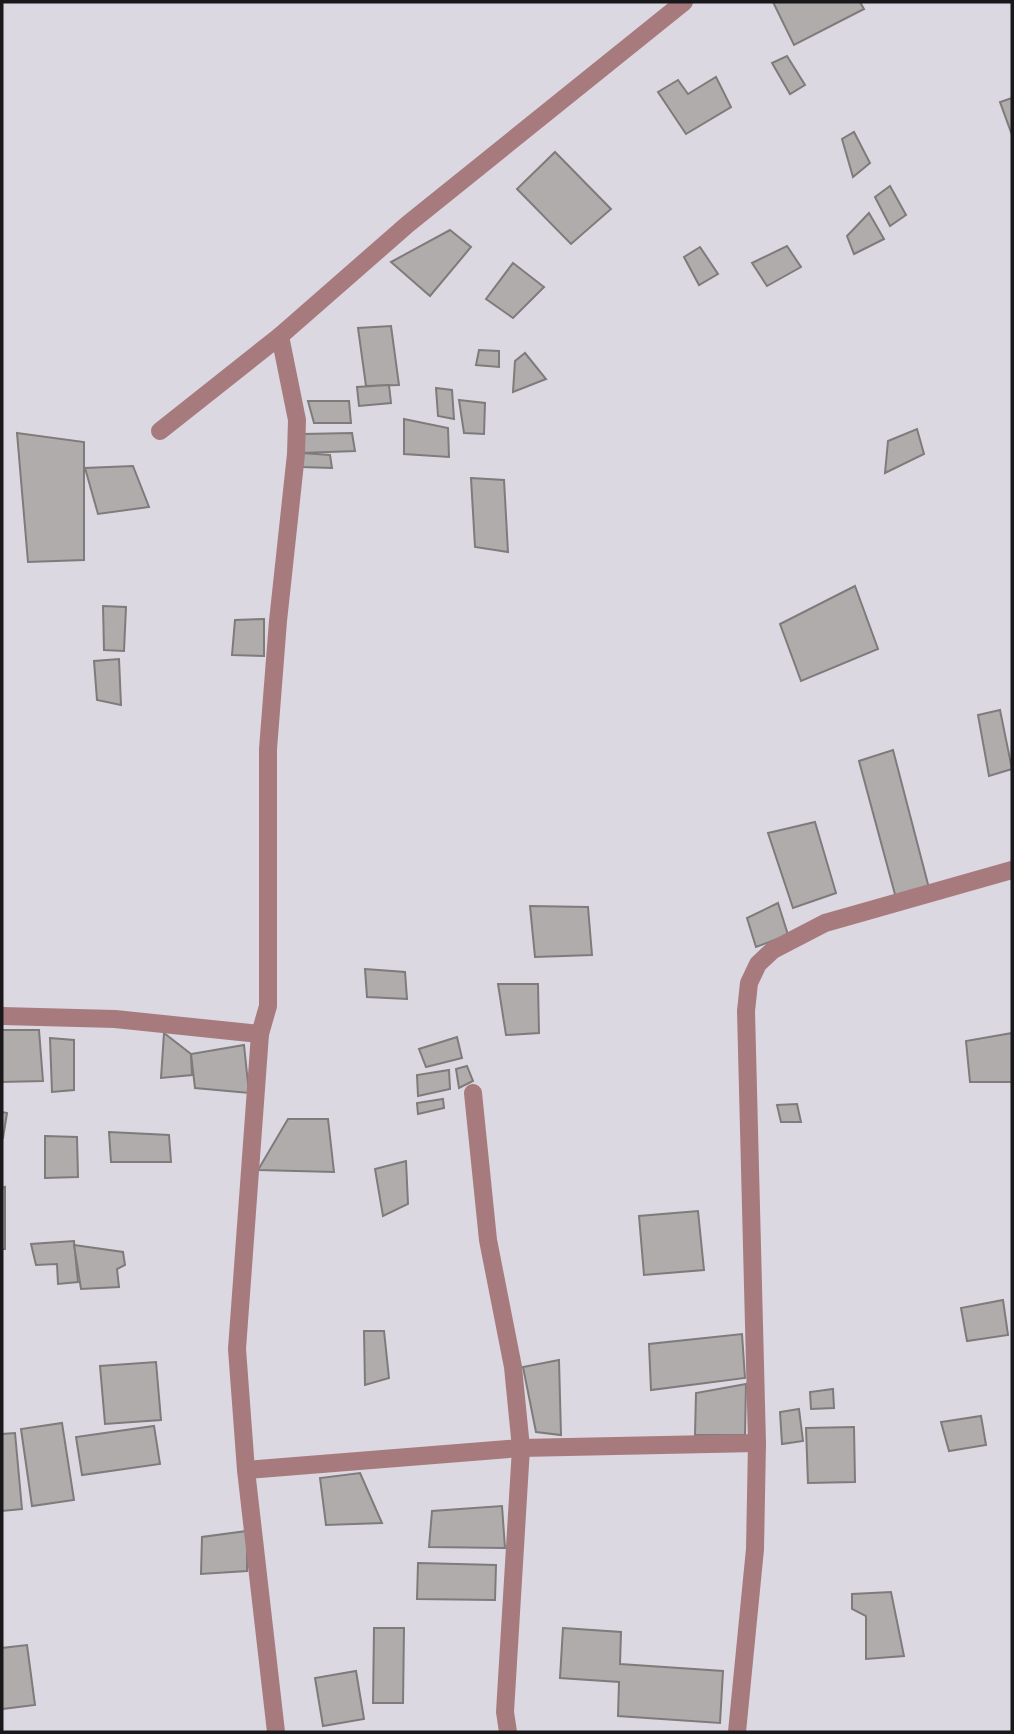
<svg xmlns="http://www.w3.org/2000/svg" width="1014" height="1734" viewBox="0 0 1014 1734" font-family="'Times New Roman',serif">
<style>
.built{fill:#dcd8e2}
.building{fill:#b0acab;stroke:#7f7b7a;stroke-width:2}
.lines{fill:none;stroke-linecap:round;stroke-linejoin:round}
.street{stroke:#a77b7d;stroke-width:18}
</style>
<rect width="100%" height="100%" fill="#e4e3e6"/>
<rect class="built" x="2" y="2" width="1010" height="1730"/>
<g class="building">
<path d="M773 2H860L864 9 794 45Z"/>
<path d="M787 56 805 85 790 94 772 63Z"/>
<path d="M716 77 731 107 686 134 658 92 678 80 688 94Z"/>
<path d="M1012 98V135L1000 102Z"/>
<path d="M854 132 870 163 853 177 842 139Z"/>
<path d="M555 152 611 209 571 244 517 189Z"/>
<path d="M890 186 906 215 890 226 875 197Z"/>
<path d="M869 213 884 239 854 254 847 236Z"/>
<path d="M450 230 471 247 430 296 391 262Z"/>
<path d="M787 246 801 267 767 286 752 263Z"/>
<path d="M700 247 718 274 699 285 684 257Z"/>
<path d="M513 263 544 287 513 318 486 299Z"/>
<path d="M391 326 399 385 366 386 358 328Z"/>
<path d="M479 350 499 351V367L476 365Z"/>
<path d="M525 353 546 379 513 392 515 361Z"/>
<path d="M389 385 391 403 359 406 357 387Z"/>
<path d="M436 388 452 390 454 419 438 416Z"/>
<path d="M459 400 485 403 484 434 464 433Z"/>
<path d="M308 401H349L351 423H314Z"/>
<path d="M404 419 448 428 449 457 404 454Z"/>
<path d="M917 429 924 454 885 473 888 441Z"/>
<path d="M17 433 84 442V560L28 562Z"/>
<path d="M352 433 355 451 302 453 303 434Z"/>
<path d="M302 453 330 455 332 468 301 467Z"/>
<path d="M133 466 149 507 98 514 85 468Z"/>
<path d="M471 478 504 480 508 552 475 547Z"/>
<path d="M855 586 878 649 801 681 780 624Z"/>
<path d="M103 606 126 607 124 651 104 650Z"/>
<path d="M264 619V656L232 655 235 620Z"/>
<path d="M119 659 121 705 97 700 94 661Z"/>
<path d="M1000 710 1012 769 989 776 978 715Z"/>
<path d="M893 750 930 892 896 898 859 761Z"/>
<path d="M815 822 836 893 793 908 768 833Z"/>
<path d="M778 903 788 935 756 947 747 918Z"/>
<path d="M530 906 588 907 592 955 535 957Z"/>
<path d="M365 969 405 972 407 999 367 997Z"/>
<path d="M498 984H538L539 1033 506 1035Z"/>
<path d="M2 1030H39L43 1081 2 1082Z"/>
<path d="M164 1033 191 1054 192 1075 161 1078Z"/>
<path d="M1012 1033V1082H970L966 1041Z"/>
<path d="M457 1037 462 1058 426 1067 419 1049Z"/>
<path d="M50 1038 74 1040V1090L52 1092Z"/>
<path d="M244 1045 249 1093 195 1088 191 1054Z"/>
<path d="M467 1066 473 1081 459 1088 456 1069Z"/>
<path d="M449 1070 450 1089 418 1096 417 1075Z"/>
<path d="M443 1099 444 1108 418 1114 417 1103Z"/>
<path d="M797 1104 801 1122H781L777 1105Z"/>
<path d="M2 1112 7 1113 3 1138H2Z"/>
<path d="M288 1119H328L334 1172 258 1170Z"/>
<path d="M109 1132 169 1135 171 1162H111Z"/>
<path d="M45 1136 77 1137 78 1177 45 1178Z"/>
<path d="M406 1161 408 1204 383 1216 375 1169Z"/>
<path d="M5 1187V1249H2V1188Z"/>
<path d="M698 1211 704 1270 644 1275 639 1216Z"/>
<path d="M74 1241 78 1282 58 1284 57 1264 36 1265 31 1244Z"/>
<path d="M74 1245 123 1252 125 1265 117 1269 119 1287 81 1289Z"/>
<path d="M1003 1300 1008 1335 967 1341 961 1308Z"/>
<path d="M364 1331H384L389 1378 365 1385Z"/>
<path d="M742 1334 745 1378 651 1390 649 1344Z"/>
<path d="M559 1360 561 1435 536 1432 523 1367Z"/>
<path d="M156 1362 161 1420 105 1424 100 1366Z"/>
<path d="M746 1384 745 1435H695L696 1393Z"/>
<path d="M833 1389 834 1408 811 1409 810 1392Z"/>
<path d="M799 1409 803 1441 782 1444 780 1412Z"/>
<path d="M981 1416 986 1445 949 1451 941 1422Z"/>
<path d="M62 1423 74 1500 32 1506 21 1429Z"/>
<path d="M154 1426 160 1464 82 1475 76 1437Z"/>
<path d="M854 1427 855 1482 808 1483 806 1428Z"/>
<path d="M15 1433 22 1509 2 1511V1434Z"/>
<path d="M360 1473 382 1523 326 1525 320 1478Z"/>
<path d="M502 1506 505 1548 429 1547 432 1511Z"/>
<path d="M247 1531V1571L201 1574 202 1537Z"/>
<path d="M418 1563 496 1565 495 1600 417 1599Z"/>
<path d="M891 1592 904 1656 866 1659V1616L852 1609V1594Z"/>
<path d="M374 1628H404L403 1703H373Z"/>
<path d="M563 1628 621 1632 620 1664 723 1671 720 1723 618 1716 619 1682 560 1678Z"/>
<path d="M27 1645 35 1705 2 1709V1648Z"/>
<path d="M356 1671 364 1719 323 1726 315 1678Z"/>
</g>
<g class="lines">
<g class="street">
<path d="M160 431 280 336 408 224 684 2"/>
<path d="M2 1016 115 1019 260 1034"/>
<path d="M473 1093 488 1240 513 1367 521 1448 505 1712 508 1732"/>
<path d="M246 1470 521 1448 757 1443"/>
<path d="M276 1732 246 1470 237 1349 260 1034 268 1006V749L278 621 296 454 297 420 280 336"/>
<path d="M737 1732 755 1549 757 1443 746 1011 749 983 758 964 773 950 825 923 1012 870"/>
</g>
</g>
<rect width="1014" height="1734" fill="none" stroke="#19181a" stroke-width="7"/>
</svg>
